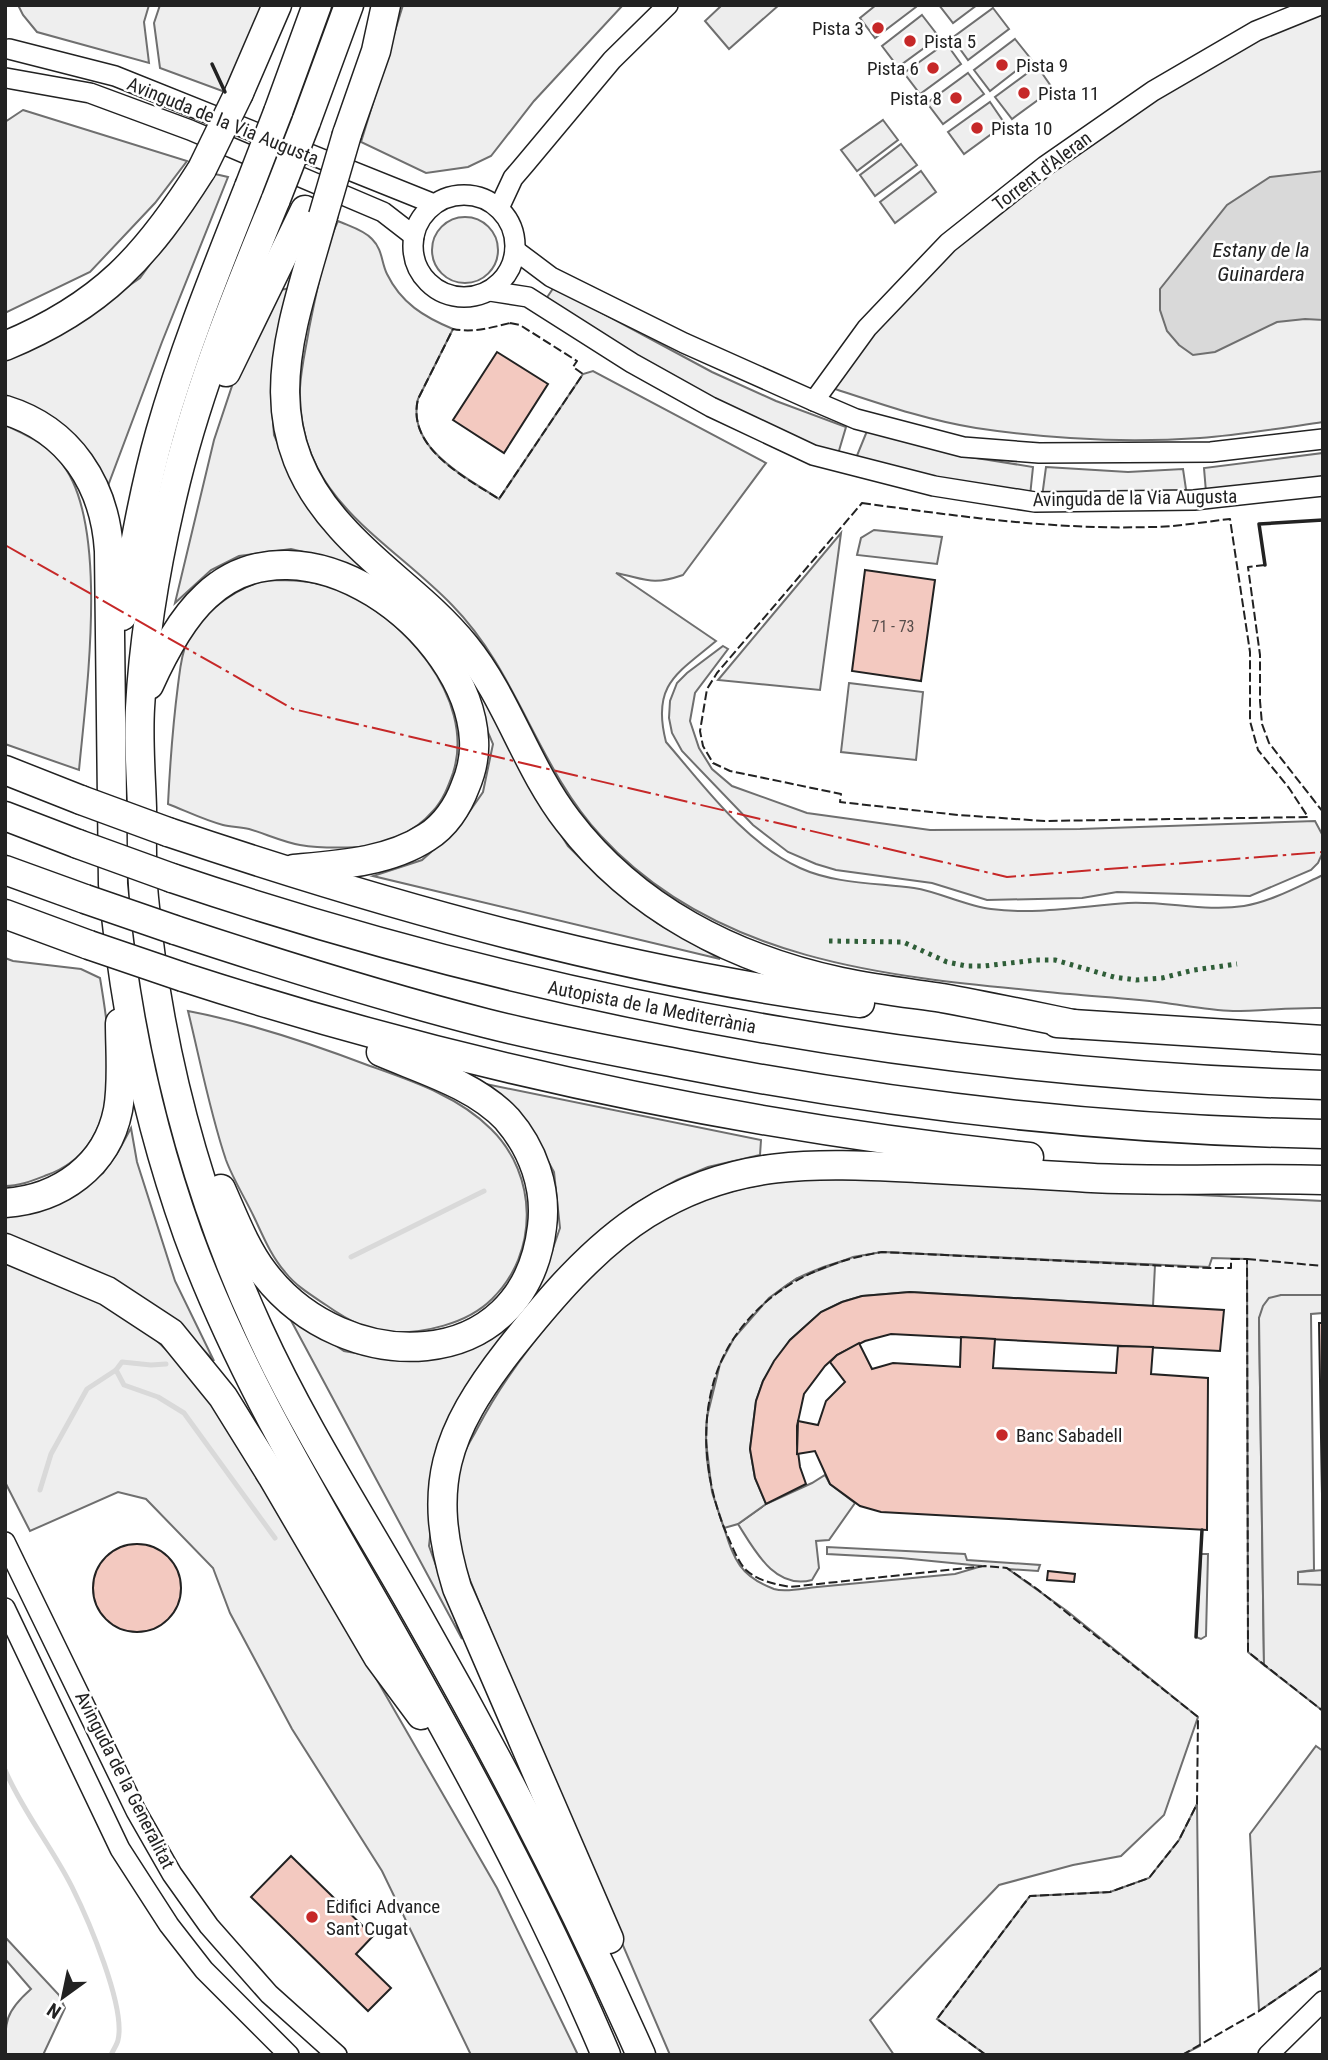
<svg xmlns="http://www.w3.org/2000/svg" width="1328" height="2060" viewBox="0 0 1328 2060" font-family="'Roboto Condensed',sans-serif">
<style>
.green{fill:#eee;stroke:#6f6f6f;stroke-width:2}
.parking{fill:#ededed;stroke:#6f6f6f;stroke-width:2}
.water{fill:#d9d9d9;stroke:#6f6f6f;stroke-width:2}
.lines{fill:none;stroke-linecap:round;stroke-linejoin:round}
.stream{stroke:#d9d9d9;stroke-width:5}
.building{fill:#f3c9c0;stroke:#222;stroke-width:2}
.minor-casing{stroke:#222;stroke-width:22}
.highway-casing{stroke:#222;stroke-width:31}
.minor{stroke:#fff;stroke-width:19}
.highway{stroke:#fff;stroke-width:28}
.highway-bridge-casing{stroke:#222;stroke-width:31;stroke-linecap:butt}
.highway-bridge{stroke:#fff;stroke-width:28}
.hedge{stroke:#2f5e38;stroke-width:5;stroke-dasharray:3.5 5;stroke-linecap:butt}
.fence{stroke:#222;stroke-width:2;stroke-dasharray:9 3.5;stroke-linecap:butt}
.wall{stroke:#222;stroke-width:3.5}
.power{stroke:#c62828;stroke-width:2;stroke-dasharray:24 5 3.5 5;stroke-linecap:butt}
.poi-dot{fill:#c62828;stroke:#fff;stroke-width:2.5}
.labels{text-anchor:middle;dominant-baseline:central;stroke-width:5;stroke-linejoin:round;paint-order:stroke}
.number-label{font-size:16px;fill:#564c4a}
.poi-label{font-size:19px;fill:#222;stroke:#fff;text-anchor:start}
.street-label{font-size:19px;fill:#222;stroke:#fff}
.water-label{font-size:21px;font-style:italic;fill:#222;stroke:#fff}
</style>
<rect width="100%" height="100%" fill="#fff"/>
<g class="green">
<path d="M18 5H149L144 22 149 63 37 32 23 15Z"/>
<path d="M160 5H262L225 92 160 68 154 23Z"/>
<path d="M403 5H623L534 101 491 156 468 167 426 173 361 142Z"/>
<path d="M876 5H915L916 7 875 38 860 18Z"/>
<path d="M939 5H977L953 23Z"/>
<path d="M1323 5V422C1282 428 1241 435 1200 438 1127 443 1049 439 976 428 925 420 875 402 826 386L948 243 1153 91Z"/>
<path d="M993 8 1009 29 968 60 952 38Z"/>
<path d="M922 15 939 37 898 67 882 46Z"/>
<path d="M1015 39 1031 59 990 91 974 70Z"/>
<path d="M946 43 961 64 920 94 904 73Z"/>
<path d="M1037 66 1053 89 1012 119 995 97Z"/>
<path d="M968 73 984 94 943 124 927 103Z"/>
<path d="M990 102 1005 124 964 154 948 132Z"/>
<path d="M23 110 187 161 155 203 90 272 5 313V122Z"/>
<path d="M883 120 898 140 857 171 841 150Z"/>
<path d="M901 144 917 165 875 196 860 175Z"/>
<path d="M921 171 936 192 895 223 880 202Z"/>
<path d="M215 174 228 177 162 342 106 491C89 432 56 424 5 399V360L91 312 140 278Z"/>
<circle cx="465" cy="250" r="33"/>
<path d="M338 221C349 226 364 230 372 239 383 250 381 262 387 274 401 303 424 317 453 329L418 399C406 448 466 477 499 499L583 374 593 371 766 463 683 575C651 586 646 579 616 573L716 641C678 673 651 684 666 742 705 787 744 842 800 868 835 884 877 883 914 888 940 892 965 906 991 909 1036 915 1083 906 1128 903 1166 901 1206 912 1244 906 1272 901 1297 887 1323 875V1008C1293 1007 1263 1011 1233 1011 1211 1010 1188 1006 1166 1003 1134 999 1102 997 1070 994 904 978 721 967 601 836 537 767 518 672 452 605 386 537 297 499 300 388 301 368 306 348 309 329 315 299 325 247 338 221Z"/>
<path d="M554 287 712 372 776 401 846 427 838 454C733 419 639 358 546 299Z"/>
<path d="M291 288 275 359 271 393 274 435 300 494 317 520 373 569 370 574 325 557 291 549 239 556 211 570 175 603 214 440 233 383 280 290Z"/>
<path d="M5 425C25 434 44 443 59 460 111 518 86 694 79 770L5 744Z"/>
<path d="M867 431 970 457 1033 467 1030 496 978 487 856 458Z"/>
<path d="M1323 453V482L1206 492 1204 468Z"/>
<path d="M1046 467 1128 472 1183 469 1187 496 1042 497Z"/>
<path d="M874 530 942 537 937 564 857 555 861 538Z"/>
<path d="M841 533 820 690 718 680Z"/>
<path d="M266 580C289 580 311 580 334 588 401 613 477 698 453 773 448 787 443 800 433 811 415 832 387 845 359 847 340 848 318 848 300 845 283 842 266 834 249 829 240 827 231 827 223 825 204 820 186 811 168 804 170 764 173 724 178 685 180 670 181 655 187 642 200 613 236 588 266 580Z"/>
<path d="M723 646 728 649 695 693 690 721 699 748 712 769 732 786 807 813 930 830 1080 829 1315 821 1323 836V852L1318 863 1311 870 1250 896 1117 892 1082 898 987 900 932 883 836 870 816 864 788 852 753 825 682 751 672 733 669 718 670 701 677 683 687 673Z"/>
<path d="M849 683 923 692 916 760 841 752Z"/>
<path d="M481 688 520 769 568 846 598 876 657 923 720 959 373 876 422 860 458 828 483 792 493 744 471 692Z"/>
<path d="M5 958 13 961 81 969 100 978C111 1043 127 1146 47 1175 34 1180 20 1186 5 1186Z"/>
<path d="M188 1011C251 1023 310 1043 370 1066 412 1081 458 1096 491 1129 538 1175 539 1253 492 1299 467 1324 423 1334 388 1332 367 1331 343 1317 326 1305 311 1295 296 1286 285 1272 271 1256 263 1236 254 1217 245 1198 233 1179 226 1160 210 1113 200 1060 188 1011Z"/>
<path d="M476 1082 761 1140 760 1155 708 1167 677 1180 633 1205 554 1282 442 1434 429 1546 462 1639 287 1313 344 1351 401 1361 455 1354 485 1343 520 1307 545 1271 560 1228 554 1172 529 1127Z"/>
<path d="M131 1128 137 1162 175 1281 214 1361 193 1339 5 1238V1214L67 1199 103 1173 118 1152Z"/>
<path d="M806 1179 885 1180 1323 1201V1295H1281L1259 1318 1264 1665 1248 1652 1247 1259 1212 1258 1209 1267 882 1252C853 1257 823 1265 796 1279 779 1289 765 1302 752 1317 702 1375 695 1445 720 1516 733 1553 734 1574 774 1589 786 1593 804 1588 817 1587 863 1583 909 1578 955 1574L982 1566 901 1558 827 1554V1547L965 1554 967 1560 1040 1565 1038 1571 1008 1569 1067 1611 1198 1717 1164 1815 1121 1856 1073 1865 999 1885 870 2020 894 2055H670L549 1773 467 1573C456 1538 452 1498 461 1462 463 1451 472 1439 477 1429 514 1358 591 1264 659 1221 698 1196 760 1182 806 1179Z"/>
<path d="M5 1260 97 1295 145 1329 190 1373 231 1427 497 1888 578 2055H471L382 1871 292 1729 230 1613 213 1568 146 1499 118 1492 30 1531 5 1482Z"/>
<path d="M825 1475 830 1484 855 1503 829 1540 816 1541 819 1568 812 1580C775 1590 755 1551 738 1524L766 1504 812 1483Z"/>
<path d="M1201 1554H1208L1206 1636 1201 1639 1196 1637Z"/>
<path d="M1323 1570V1585H1298V1572Z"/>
<path d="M5 1937 59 1995 65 2008 43 2055H5C5 2021 5 2012 31 1989L5 1959Z"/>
</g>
<g class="parking">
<path d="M722 5H779L729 49 705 21Z"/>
<path d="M882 1252 1155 1265 1153 1306 910 1292 862 1296 842 1302 821 1312 790 1340 763 1381 756 1401 750 1449 755 1478 766 1504 738 1524 724 1528 712 1492 706 1441 707 1417 720 1364 734 1338 769 1298 796 1279 853 1257Z"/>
<path d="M1281 1295H1323V1313L1311 1314 1314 1570 1298 1572V1584L1323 1585V1711L1264 1665 1259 1318 1263 1306 1269 1298Z"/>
<path d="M1316 1746 1323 1751V1967L1259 2011 1250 1834Z"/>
<path d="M1197 1804 1200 2046 1182 2055H986L937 2019 1030 1896 1110 1892 1149 1878 1179 1840Z"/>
</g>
<path class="water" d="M1323 171V320L1305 319 1277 322 1215 352 1193 355 1179 345 1167 331 1160 310V289L1227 205 1270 177Z"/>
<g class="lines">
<g class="stream">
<path d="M351 1257 484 1191"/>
<path d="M116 1370 124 1385 158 1397 184 1413 275 1538"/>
<path d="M40 1490 51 1454 87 1389 116 1370 122 1362 151 1365 166 1364"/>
<path d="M5 1770C23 1812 52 1847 72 1887 88 1919 126 2007 118 2040 117 2045 113 2050 111 2055"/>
</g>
</g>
<g class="building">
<path d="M497 352 548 384 504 453 453 420Z"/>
<path d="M865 570 935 580 921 681 852 671Z"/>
<path d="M910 1292 1224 1310 1220 1351 891 1334 865 1341 837 1355 825 1366 804 1394 797 1426V1444L800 1467 806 1484 766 1504 755 1478 750 1449 756 1401 763 1381 774 1361 790 1340 821 1312 842 1302 862 1296Z"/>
<path d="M1319 1323H1323L1322 1494Z"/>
<path d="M961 1337 995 1339 993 1368 1116 1373 1118 1346 1153 1347 1151 1374 1208 1378 1207 1530 881 1512 860 1506 830 1484 815 1451 797 1454 798 1421 818 1425 826 1401 845 1382 830 1362 837 1355 859 1343 872 1369 893 1363 960 1367Z"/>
<circle cx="137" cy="1588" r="44"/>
<path d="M1048 1571 1075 1574 1074 1582 1047 1580Z"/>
<path d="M291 1856 373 1936 356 1954 391 1988 368 2011 251 1897Z"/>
</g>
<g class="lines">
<g class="minor-casing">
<g id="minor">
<path d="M9 49 115 76 434 204"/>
<path d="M6 78 90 93 190 130 383 212 414 236"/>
<circle cx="464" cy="246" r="51"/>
<path d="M499 208 513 178 525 164 612 60 668 5"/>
<path d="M515 250 551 277 684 343 814 401 856 419 963 447 1039 453 1211 452 1323 439"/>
<path d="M490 291 528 297 632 363 711 407 813 455 934 486 1035 502 1194 500 1323 486"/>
<path d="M814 401 867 328 948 243 1045 166 1153 91 1256 31 1320 5"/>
<path d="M5 1542 136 1811 172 1874 209 1926 269 1994 337 2055"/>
<path d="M5 1608 120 1849 169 1925 204 1970 289 2055"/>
<path d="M1268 2055 1323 2001"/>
</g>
</g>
<g class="highway-casing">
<g id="highway">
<path d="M239 93 277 5"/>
<path d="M278 112 317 5"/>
<path d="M306 122 349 5"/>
<path d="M347 134 376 51 386 5"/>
<path d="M276 199C238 291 200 384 176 481 158 554 144 633 140 708 138 741 141 775 142 808 142 838 141 868 144 898 158 1048 196 1193 259 1330 306 1433 369 1528 424 1627 503 1766 576 1908 641 2055"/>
<path d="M323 216C291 331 249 426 341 527 379 570 429 601 465 646 508 699 526 767 568 821 635 909 734 959 841 982 874 989 908 993 942 998 986 1006 1029 1015 1073 1024"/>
<path d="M5 346C102 306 147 256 202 169"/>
<path d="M226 372 305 210"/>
<path d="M5 410C70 430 105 485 109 551L113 884C123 1003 148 1123 188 1235 237 1369 311 1491 381 1614 462 1757 542 1903 606 2055"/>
<path d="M122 616C133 555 143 493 160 433 184 349 217 268 249 187"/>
<path d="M149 685C163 654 181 619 206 596 302 506 468 629 474 740 475 756 471 773 465 787 458 806 445 826 427 837 389 862 339 865 294 869"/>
<path d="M5 770 81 800"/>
<path d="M5 816 78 844"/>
<path d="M168 832C394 908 623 972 860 1003"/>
<path d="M5 870 85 899"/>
<path d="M172 878C546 1004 929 1073 1323 1085"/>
<path d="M5 914 89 945"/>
<path d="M175 930C278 964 380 996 485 1023 551 1040 619 1052 686 1065 896 1106 1109 1130 1323 1134"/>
<path d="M183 977C461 1067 738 1126 1029 1157"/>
<path d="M1057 1023 1323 1040"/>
<path d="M221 1189C234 1218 245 1248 264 1273 344 1378 524 1378 542 1227 547 1188 533 1149 507 1119 475 1085 423 1070 381 1052"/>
<path d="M5 1203C60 1199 107 1166 118 1110 123 1082 120 1051 120 1023"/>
<path d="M5 1248 107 1291 171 1333 223 1397 272 1476 378 1657 421 1715"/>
<path d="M609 1939 457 1588C426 1487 445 1432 509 1350 548 1301 592 1248 646 1214 735 1158 818 1163 917 1168 971 1171 1024 1174 1077 1177 1159 1183 1241 1177 1323 1180"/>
</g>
</g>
<use href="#minor" class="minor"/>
<use href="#highway" class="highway"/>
<g class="highway-bridge-casing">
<g id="highway-bridge">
<path d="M202 169 239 93"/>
<path d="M249 187 278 112"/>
<path d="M276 199 306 122"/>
<path d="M323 216 347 134"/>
<path d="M81 800 168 832"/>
<path d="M78 844 172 878"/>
<path d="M85 899 175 930"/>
<path d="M89 945 183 977"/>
</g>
</g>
<use href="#highway-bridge" class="highway-bridge"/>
<path class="hedge" d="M829 941 903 942 947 962 966 966H984L1036 960H1055L1114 977 1136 980 1162 978 1194 970 1237 964"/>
<g class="fence">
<path d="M510 323 520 325 577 361 573 367 583 374 499 499C466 478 406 448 418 399L453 329C473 333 490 328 510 323Z"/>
<path d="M862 503C957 516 1054 530 1150 527 1176 527 1203 522 1230 519L1250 652V721L1258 750 1289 788 1308 817 1045 821 958 815 840 802 841 794 730 771 713 763 703 746 700 731 707 689 717 673Z"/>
<path d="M1265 565 1248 567 1260 655V701L1262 724 1269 743 1323 812"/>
<path d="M1247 1259 1323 1266"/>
<path d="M986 2055 937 2019 1030 1896 1110 1892 1149 1878 1179 1840 1197 1804 1198 1717 1037 1589 1007 1568 985 1566 790 1587C775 1584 758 1581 746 1570 738 1562 733 1548 728 1537 701 1476 695 1396 734 1338 769 1286 823 1262 882 1252L1209 1268H1231V1259H1247L1248 1652 1323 1711"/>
<path d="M1182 2055 1259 2011 1323 1967"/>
</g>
<g class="wall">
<path d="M212 64 225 92"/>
<path d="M1265 565 1259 524 1323 520"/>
<path d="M1196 1637 1202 1530"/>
</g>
<path class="power" d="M5 545 293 709 1007 877 1323 852"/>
</g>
<g class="poi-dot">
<circle cx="878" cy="28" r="7"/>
<circle cx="910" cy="41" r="7"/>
<circle cx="1002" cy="65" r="7"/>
<circle cx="933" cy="68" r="7"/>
<circle cx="1024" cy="93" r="7"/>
<circle cx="956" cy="98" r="7"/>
<circle cx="977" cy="128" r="7"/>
<circle cx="1002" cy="1435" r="7"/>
<circle cx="312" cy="1917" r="7"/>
</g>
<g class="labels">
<g class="number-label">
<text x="893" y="626">71 - 73</text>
</g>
<g class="poi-label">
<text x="864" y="28" text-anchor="end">Pista 3</text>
<text x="924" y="41">Pista 5</text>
<text x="1016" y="65">Pista 9</text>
<text x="919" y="68" text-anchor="end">Pista 6</text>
<text x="1038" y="93">Pista 11</text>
<text x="942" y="98" text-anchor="end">Pista 8</text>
<text x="991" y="128">Pista 10</text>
<text x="1016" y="1435">Banc Sabadell</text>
<text x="326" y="1906">Edifici Advance<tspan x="326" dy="22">Sant Cugat</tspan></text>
</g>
<g class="street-label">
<text transform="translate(223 121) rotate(22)">Avinguda de la Via Augusta</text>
<text transform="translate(1042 171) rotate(-37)">Torrent d'Aleran</text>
<text transform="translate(1135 498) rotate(-1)">Avinguda de la Via Augusta</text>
<text transform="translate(652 1007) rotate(11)">Autopista de la Mediterrània</text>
<text transform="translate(125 1780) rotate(63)">Avinguda de la Generalitat</text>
</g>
<g class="water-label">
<text x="1261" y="250">Estany de la<tspan x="1261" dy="24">Guinardera</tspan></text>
</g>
</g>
<rect width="1328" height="2060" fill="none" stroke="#222222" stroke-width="14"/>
<g transform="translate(63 1997) rotate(213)" stroke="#ffffff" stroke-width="5" paint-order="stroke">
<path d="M0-5L12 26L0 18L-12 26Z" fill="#222222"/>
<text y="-10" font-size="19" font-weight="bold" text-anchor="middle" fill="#222222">N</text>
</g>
</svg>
